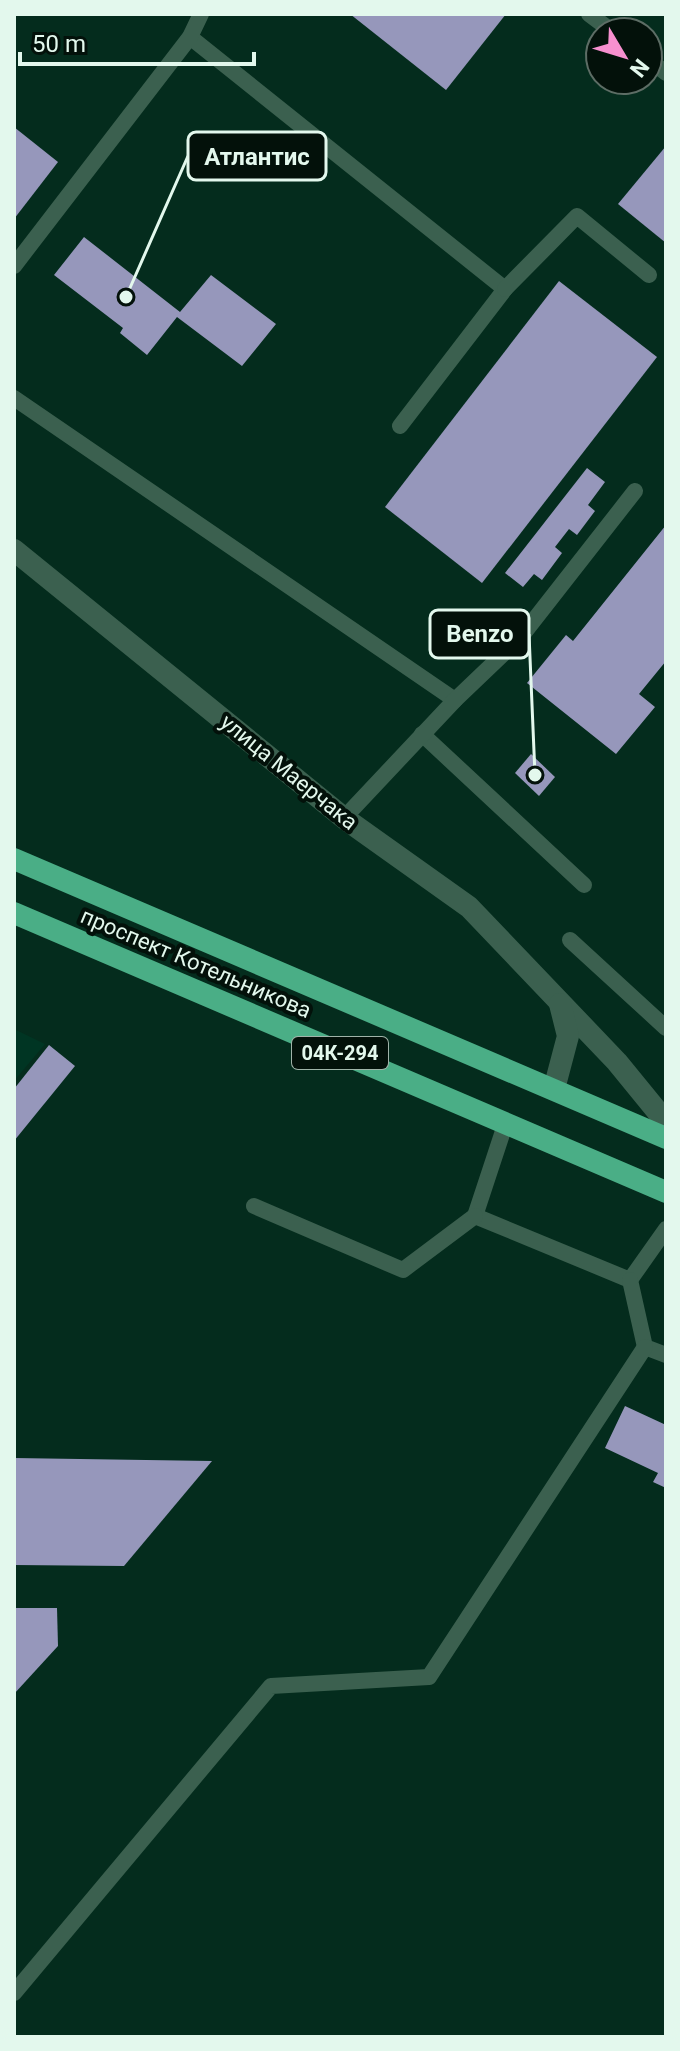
<svg xmlns="http://www.w3.org/2000/svg" width="680" height="2051" viewBox="0 0 680 2051" font-family="Roboto,sans-serif">
<style>
.built{fill:#003523}
.building{fill:#9697bb}
.lines{fill:none;stroke-linecap:round;stroke-linejoin:round}
.service{stroke:#3b604f;stroke-width:16}
.minor{stroke:#3b604f;stroke-width:22}
.trunk{stroke:#4aae86;stroke-width:22}
.labels{text-anchor:middle;dominant-baseline:central;stroke-width:8;stroke-linejoin:round;paint-order:stroke}
.shield{fill:#03110a;stroke:#a0b3a9;stroke-width:2}
.shield-label{font-size:20px;font-weight:bold;fill:#e3f8ed}
.street-label{font-size:22px;fill:#e3f8ed;stroke:#03110a}
.leader{fill:none;stroke:#e3f8ed;stroke-width:3}
.callout-dot{fill:#e3f8ed;stroke:#03110a;stroke-width:3}
.callout{fill:#03110a;stroke:#e3f8ed;stroke-width:3}
.callout-label{font-size:24px;text-anchor:middle;font-weight:bold;fill:#e3f8ed}
</style>
<rect width="100%" height="100%" fill="#042c1d"/>
<path class="built" d="M14 1029 45 1044 14 1081Z"/>
<g class="building">
<path d="M350 14H506L446 90Z"/>
<path d="M14 127 58 162 14 219Z"/>
<path d="M666 146V243L618 204Z"/>
<path d="M84 237 180 312 211 275 276 324 242 366 177 317 147 355 120 333 123 328 54 275Z"/>
<path d="M559 281 657 357 482 583 385 507Z"/>
<path d="M587 468 605 482 588 505 595 511 577 535 569 529 555 547 562 553 542 580 534 574 523 587 505 573Z"/>
<path d="M666 525V661L639 694 655 707 616 754 527 683 566 635 573 641Z"/>
<path d="M531 754 555 777 539 796 515 773Z"/>
<path d="M49 1045 75 1066 14 1141V1089Z"/>
<path d="M625 1406 666 1425V1488L653 1482 658 1473 605 1448Z"/>
<path d="M14 1458 212 1461 124 1566 14 1565Z"/>
<path d="M14 1608H57L58 1646 14 1694Z"/>
</g>
<g class="lines">
<g class="service">
<path d="M589 14 613 32"/>
<path d="M190 37 505 289 400 426"/>
<path d="M648 59 666 73"/>
<path d="M14 266 190 37 201 14"/>
<path d="M505 289 577 216 649 275"/>
<path d="M14 398 455 700"/>
<path d="M422 734 584 885"/>
<path d="M344 818 455 700 520 638 635 491"/>
<path d="M570 940 666 1028"/>
<path d="M505 1125 475 1216 630 1280 666 1229"/>
<path d="M254 1206 403 1270 475 1216"/>
<path d="M630 1280 645 1347 666 1355"/>
<path d="M14 1993 271 1686 429 1677 645 1347"/>
</g>
<g class="minor">
<path d="M14 550 344 818 469 907 617 1062 666 1122"/>
<path d="M554 1089 568 1036 560 1004"/>
</g>
<g class="trunk">
<path d="M14 859 666 1138"/>
<path d="M14 913 666 1192"/>
</g>
</g>
<g class="labels">
<rect class="shield" x="292" y="1037" width="96" height="32" rx="6"/>
<g class="shield-label">
<text x="340" y="1053">04К-294</text>
</g>
<g class="street-label">
<text transform="translate(289 772) rotate(39)">улица Маерчака</text>
<text transform="translate(196 963) rotate(23)">проспект Котельникова</text>
</g>
</g>
<path class="leader" d="M126 297L188 156M535 775L529 634"/>
<g class="callout-dot">
<circle cx="126" cy="297" r="8"/>
<circle cx="535" cy="775" r="8"/>
</g>
<g class="callout">
<rect x="188" y="132" width="138" height="48" rx="8"/>
<rect x="430" y="610" width="99" height="48" rx="8"/>
</g>
<g class="callout-label">
<text x="257" y="165">Атлантис</text>
<text x="480" y="642">Benzo</text>
</g>
<rect width="680" height="2051" fill="none" stroke="#e3f8ed" stroke-width="32"/>
<g transform="translate(624 56) rotate(128)"><circle r="38" fill="#03110a" stroke="#5d6d65" stroke-width="2"/>
<path d="M0-6L14 30L0 20L-14 30Z" fill="#f790cf"/>
<text y="-12" font-size="22" font-weight="bold" text-anchor="middle" fill="#e3f8ed">N</text>
</g>
<path d="M20 52v12h234v-12" fill="none" stroke="#e3f8ed" stroke-width="4"/>
<text x="32" y="52" font-size="24" fill="#e3f8ed" stroke="#03110a" stroke-width="6" paint-order="stroke">50 m</text>
</svg>
